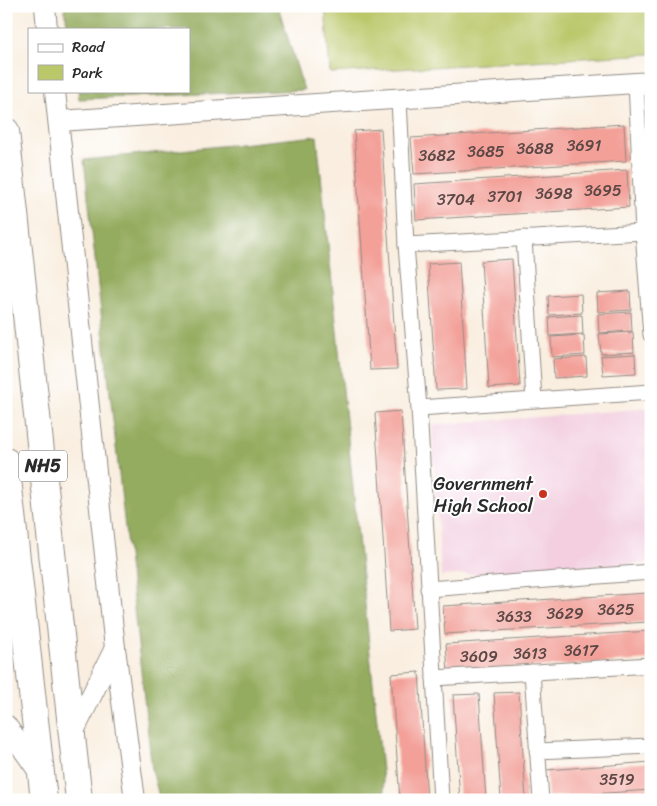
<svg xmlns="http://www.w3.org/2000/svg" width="657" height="806" viewBox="0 0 657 806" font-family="Sriracha,sans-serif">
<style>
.built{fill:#f3cfe0}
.green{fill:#bbc86a;stroke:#737a4a}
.forest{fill:#94ac5e;stroke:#606c44}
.building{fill:#f3a099}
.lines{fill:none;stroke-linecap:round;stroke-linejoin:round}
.minor-casing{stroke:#928c85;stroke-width:17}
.tertiary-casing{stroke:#928c85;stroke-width:22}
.trunk-casing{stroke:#928c85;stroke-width:28}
.path{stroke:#928c85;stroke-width:2.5;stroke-dasharray:4 4;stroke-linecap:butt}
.minor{stroke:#fff;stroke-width:15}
.tertiary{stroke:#fff;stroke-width:20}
.trunk{stroke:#fff;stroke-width:26}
.poi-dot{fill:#c8321e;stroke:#fff;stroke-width:2}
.labels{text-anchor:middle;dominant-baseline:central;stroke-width:4;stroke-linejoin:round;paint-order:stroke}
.number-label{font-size:16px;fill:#5d4846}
.shield{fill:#fff;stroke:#6b6b6b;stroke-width:1}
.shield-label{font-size:18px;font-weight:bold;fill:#2b2b2b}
.poi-label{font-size:19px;fill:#2b2b2b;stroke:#fff;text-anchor:end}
</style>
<rect width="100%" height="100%" fill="#fff"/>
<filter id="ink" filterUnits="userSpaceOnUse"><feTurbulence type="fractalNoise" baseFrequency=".02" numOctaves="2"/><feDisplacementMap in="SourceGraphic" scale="10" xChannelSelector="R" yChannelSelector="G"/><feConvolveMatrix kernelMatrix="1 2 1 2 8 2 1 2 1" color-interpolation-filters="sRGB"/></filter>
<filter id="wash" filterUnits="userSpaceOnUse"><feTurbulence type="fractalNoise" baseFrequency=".0096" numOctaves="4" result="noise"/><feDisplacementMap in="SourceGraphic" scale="20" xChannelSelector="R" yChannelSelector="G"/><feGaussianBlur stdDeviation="1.12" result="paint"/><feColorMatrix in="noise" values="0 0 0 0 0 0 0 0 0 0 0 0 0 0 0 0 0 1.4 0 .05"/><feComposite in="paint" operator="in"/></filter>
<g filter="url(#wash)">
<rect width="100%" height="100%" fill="#f9eedf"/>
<path class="built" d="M651 408V563L441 576 432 425Z"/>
<path class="green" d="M325 6H651V54L330 73Z"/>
<g class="forest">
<path d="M64 6H278L304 90 79 99 78 91H189V29H68Z"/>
<path d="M317 136 385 800H160L152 770 84 160Z"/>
</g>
<g id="blocks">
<g class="building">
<path d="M624 124 626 161 414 174 411 138Z"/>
<path d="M381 129 397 369 370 370 354 131Z"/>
<path d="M627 170 629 207 416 220 414 184Z"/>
<path d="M512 259 520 386 489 388 481 261Z"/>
<path d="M459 262 467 389 436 390 428 264Z"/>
<path d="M630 291 631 310 598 312 597 293Z"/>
<path d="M581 294 582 313 549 315 548 296Z"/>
<path d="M631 312 632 331 599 333 598 314Z"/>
<path d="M582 315 583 334 550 336 549 317Z"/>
<path d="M633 332 634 352 601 354 599 334Z"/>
<path d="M584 335 585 355 552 357 551 337Z"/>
<path d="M635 354 636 373 603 375 601 356Z"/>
<path d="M586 357 587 376 554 378 553 359Z"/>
<path d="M401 411 415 629 389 631 375 413Z"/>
<path d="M647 593 649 622 445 634 443 606Z"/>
<path d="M650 631 651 660 448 672 446 644Z"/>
<path d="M419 672 427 800H400L391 674Z"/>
<path d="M519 692 526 800H501L494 693Z"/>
<path d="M479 694 486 800H460L453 695Z"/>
<path d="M651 762V790L548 797 546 770Z"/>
</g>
</g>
</g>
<g filter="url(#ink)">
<use href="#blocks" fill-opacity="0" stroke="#928c85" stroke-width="1"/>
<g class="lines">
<g class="minor-casing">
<g id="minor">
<path d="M636 83 643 232 651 335"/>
<path d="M399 99 406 245 419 408 441 800"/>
<path d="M524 238 534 400"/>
<path d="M406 245 643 232"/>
<path d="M419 408 651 392"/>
<path d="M428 589 651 572"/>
<path d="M532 672 541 800"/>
<path d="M434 678 651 665"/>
<path d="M537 751 651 746"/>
</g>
</g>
<g class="tertiary-casing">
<g id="tertiary">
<path d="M45 6 47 29"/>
<path d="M55 91 115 648 135 800"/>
<path d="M59 121 651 82"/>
<path d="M6 725 41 775"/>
<path d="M72 735 115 648"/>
</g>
</g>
<g class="trunk-casing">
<g id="trunk">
<path d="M6 131 79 800"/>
<path d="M6 461 44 800"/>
</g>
</g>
<path class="path" d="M540 6V9"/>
<use href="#minor" class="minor"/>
<use href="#tertiary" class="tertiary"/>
<use href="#trunk" class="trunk"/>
</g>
</g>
<circle class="poi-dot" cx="543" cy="494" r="5"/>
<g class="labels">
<g class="number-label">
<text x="584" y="145">3691</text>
<text x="535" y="148">3688</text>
<text x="486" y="151">3685</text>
<text x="437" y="155">3682</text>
<text x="603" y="190">3695</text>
<text x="554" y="193">3698</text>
<text x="505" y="196">3701</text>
<text x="456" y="199">3704</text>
<text x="616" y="609">3625</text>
<text x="565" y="613">3629</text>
<text x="514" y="616">3633</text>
<text x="581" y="650">3617</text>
<text x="530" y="653">3613</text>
<text x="479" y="656">3609</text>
<text x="617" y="779">3519</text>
</g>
<rect class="shield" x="19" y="450.5" width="48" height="31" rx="4"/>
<g class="shield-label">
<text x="43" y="466">NH5</text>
</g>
<g class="poi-label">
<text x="533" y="483">Government<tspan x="533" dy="22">High School</tspan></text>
</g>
</g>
<rect width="657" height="806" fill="none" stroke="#fff" stroke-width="25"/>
<rect x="28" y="28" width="162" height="65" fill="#ffffff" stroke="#aaaaaa"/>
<rect x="38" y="44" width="25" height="8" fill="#ffffff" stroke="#aaaaaa"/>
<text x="72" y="52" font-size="15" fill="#2b2b2b">Road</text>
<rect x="38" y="65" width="25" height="15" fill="#bbc86a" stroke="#aaaaaa"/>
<text x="72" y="78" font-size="15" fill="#2b2b2b">Park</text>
</svg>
